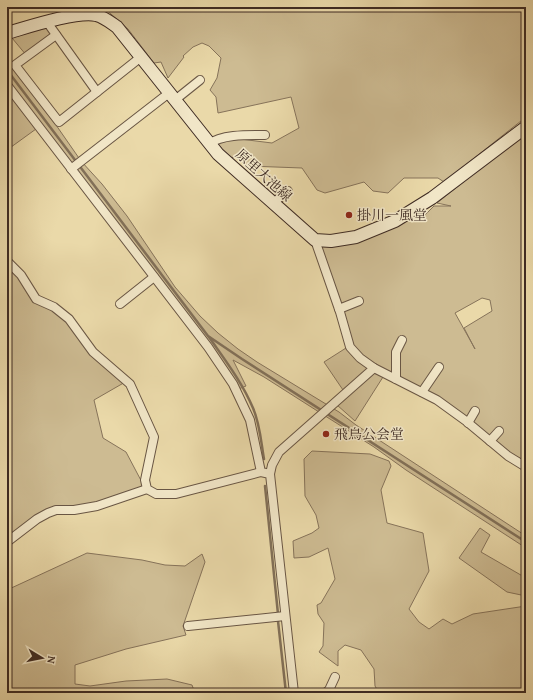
<svg xmlns="http://www.w3.org/2000/svg" width="533" height="700" viewBox="0 0 533 700" font-family="'Gentium Book Plus','Noto Serif JP',serif">
<style>
.green{fill:#cdbb92;stroke:#86735a;fill-rule:evenodd}
.lines{fill:none;stroke-linecap:round;stroke-linejoin:round}
.stream{stroke:#827058;stroke-width:2.5}
.street-casing{stroke:#695644;stroke-width:10}
.secondary-casing{stroke:#3e2b23;stroke-width:14}
.street{stroke:#f1e6c7;stroke-width:8}
.secondary{stroke:#f1e6c7;stroke-width:12}
.poi-dot{fill:#8f2418;stroke:#f1e6c7;stroke-width:1.5}
.labels{text-anchor:middle;dominant-baseline:central;stroke-width:3;stroke-linejoin:round;paint-order:stroke}
.street-label{font-size:14px;fill:#3e2b23;stroke:#f1e6c7}
.poi-label{font-size:14px;fill:#3e2b23;stroke:#f1e6c7;text-anchor:start}
</style>
<rect width="100%" height="100%" fill="#ead9a9"/>
<filter id="stains"><feTurbulence type="fractalNoise" baseFrequency=".005" numOctaves="4"/><feColorMatrix values="0 0 0 0 .2 0 0 0 0 .09 0 0 0 0 .02 0 0 0 .5 -.17"/></filter>
<radialGradient id="worn" r=".72"><stop offset=".6" stop-color="#630" stop-opacity="0"/><stop offset="1" stop-color="#630" stop-opacity=".3"/></radialGradient>
<g class="green">
<path d="M103 7H526V117L444 182 438 178H404L388 193 373 191 364 182 325 193 317 190 302 168 248 166 235 157 230 158 217 143 232 138 272 143 299 128 291 97 218 113 216 97 210 90 217 78 221 58 209 46 202 43 193 47 183 56 184 57 168 78 161 62 154 63 128 29Z"/>
<path d="M49 26 56 35 27 56 12 38Z"/>
<path d="M7 60 56 125 81 161 102 184 127 216 175 287 200 316 218 333 238 349 257 362 339 412 356 425 526 536V548L406 470 374 447 264 377 233 360 246 386 236 390 60 148 7 80Z"/>
<path d="M7 92 36 129 7 150Z"/>
<path d="M526 132V461L509 453 414 388 374 368 351 348 316 240 380 231 408 212 420 220 434 206H451L437 203ZM482 298 490 300 492 311 464 328 475 349 455 313Z"/>
<path d="M11 265 38 300 54 307 94 353 127 381 94 400 103 438 126 452 145 488 106 502 60 510 7 541V267Z"/>
<path d="M346 348 359 360 371 367 343 390 324 362Z"/>
<path d="M374 373 383 377 355 421 337 405Z"/>
<path d="M312 451 370 454 389 461 391 466 381 490 387 523 423 533 429 571 409 609 419 622 429 629 443 619 452 624 473 614 526 606V693H379L375 686 374 669 361 650 345 645 338 651V666L319 652 323 646 324 623 318 614 317 605 321 603 335 579 328 548 309 557 294 558 293 541 312 533 319 528 316 515 305 496 304 459Z"/>
<path d="M480 528 490 535 481 552 526 578V596L507 592 459 558Z"/>
<path d="M87 553 142 560 165 565 185 566 202 554 205 562 183 626 186 635 126 649 75 665V684L90 686 126 681 167 679 192 685 195 693H7V590Z"/>
</g>
<g class="lines">
<g class="stream">
<path d="M7 70 208 336 242 359 526 542"/>
<path d="M209 337C225 360 242 382 253 408 260 424 261 442 264 459"/>
<path d="M265 486 278 614"/>
<path d="M278 621 286 693"/>
</g>
<g class="street-casing">
<g id="street">
<path d="M47 22 97 92"/>
<path d="M56 35 15 65 59 122 141 57"/>
<path d="M7 85 208 347 233 384 250 420 261 472 270 474 294 693"/>
<path d="M175 100 200 80"/>
<path d="M209 144C222 134 249 135 265 135"/>
<path d="M71 169 169 93"/>
<path d="M273 203 288 191"/>
<path d="M315 240 340 312 350 347 360 358 374 368 437 400 466 421 508 456 526 467"/>
<path d="M7 261 21 275 36 299 54 307 69 319 93 352 130 384 154 437 145 480 147 489 156 494H176L261 472"/>
<path d="M120 304 154 277"/>
<path d="M339 309 359 301"/>
<path d="M396 379V352L402 340"/>
<path d="M422 392 439 367"/>
<path d="M468 423 475 411"/>
<path d="M490 441 499 431"/>
<path d="M270 474 272 465 279 452 374 368"/>
<path d="M7 542 37 519 48 513 56 510H74L97 506 147 489"/>
<path d="M188 626 285 616"/>
<path d="M325 693 329 690 335 677"/>
</g>
</g>
<g class="secondary-casing">
<path id="secondary" d="M7 33C28 27 76 11 96 15 104 17 110 22 117 27L218 154 315 240 331 241 356 237 395 221 432 198 526 127"/>
</g>
<use href="#street" class="street"/>
<use href="#secondary" class="secondary"/>
</g>
<g class="poi-dot">
<circle cx="349" cy="215" r="4"/>
<circle cx="326" cy="434" r="4"/>
</g>
<g class="labels">
<g class="street-label">
<text transform="translate(264 175) rotate(42)">原里大池線</text>
</g>
<g class="poi-label">
<text x="357" y="215">掛川一風堂</text>
<text x="334" y="434">飛鳥公会堂</text>
</g>
</g>
<rect width="533" height="700" fill="none" stroke="#ead9a9" stroke-width="24"/>
<rect x="8" y="8" width="517" height="684" fill="none" stroke="#3e2b23" stroke-width="2"/>
<rect x="12" y="12" width="509" height="676" fill="none" stroke="#3e2b23"/>
<g transform="translate(42 658) rotate(100)" stroke="#f1e6c7" stroke-width="3" paint-order="stroke">
<path d="M0-3L7 15L0 10L-7 15Z" fill="#3e2b23"/>
<text y="-6" font-size="11" font-weight="bold" text-anchor="middle" fill="#3e2b23">N</text>
</g>
<rect width="100%" height="100%" filter="url(#stains)"/>
<rect width="100%" height="100%" fill="url(#worn)"/>
</svg>
